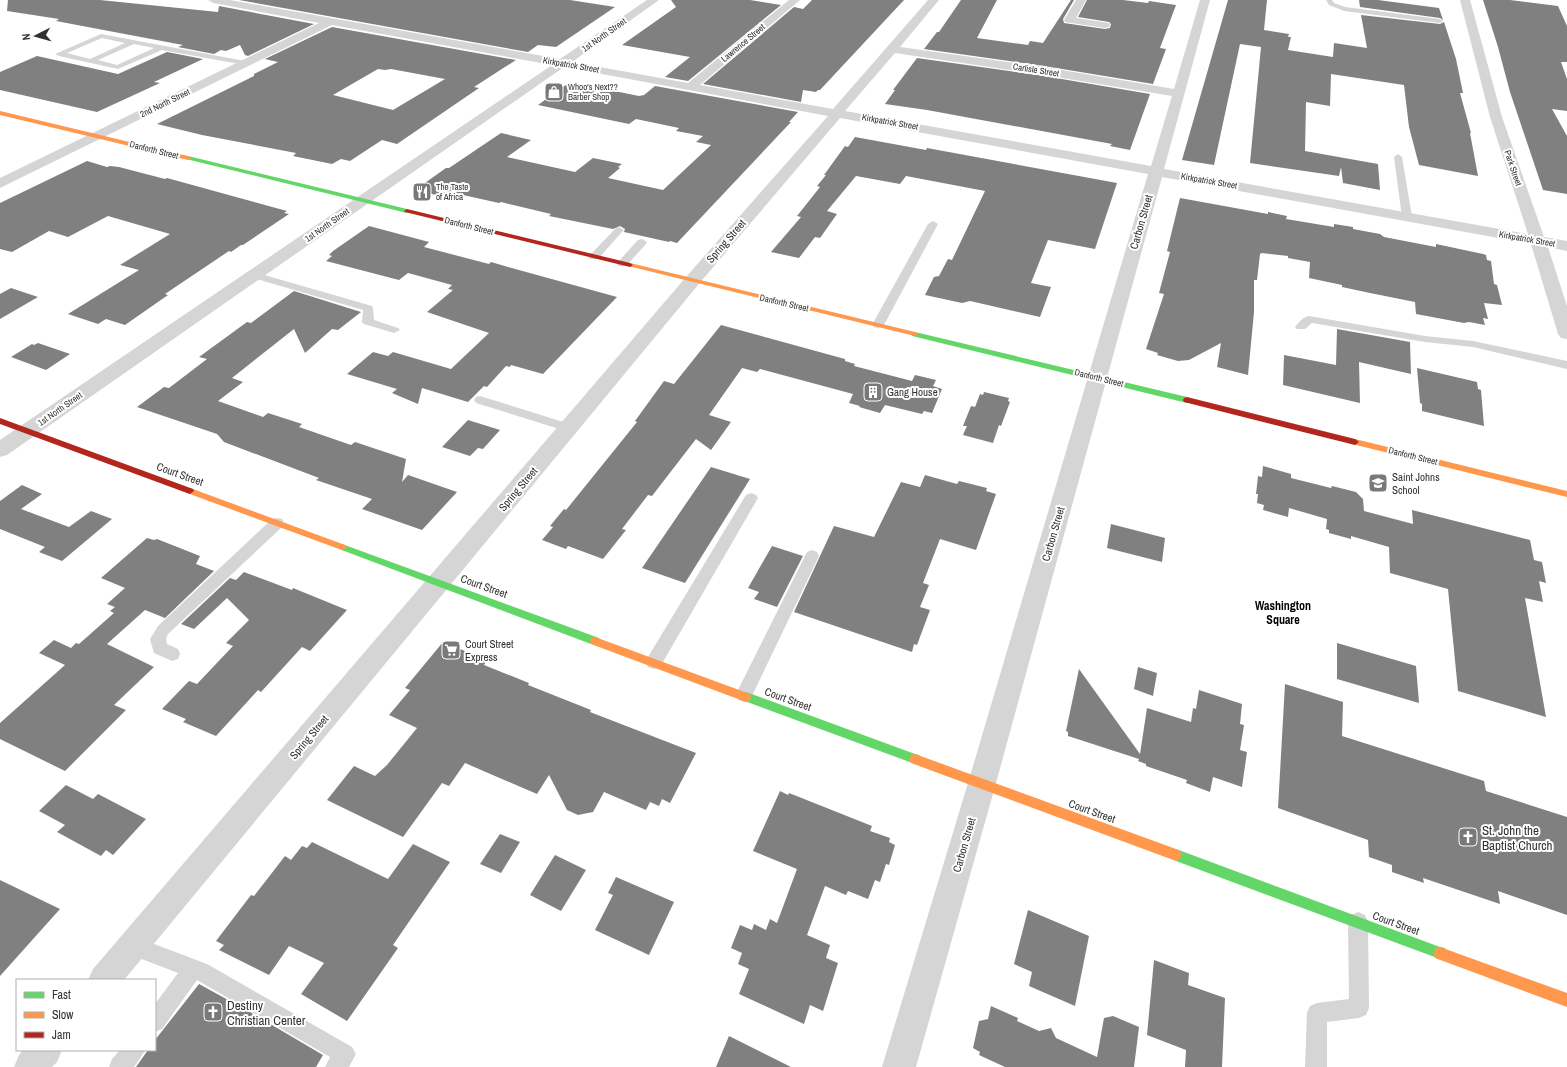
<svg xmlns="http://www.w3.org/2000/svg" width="1567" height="1067" viewBox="0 0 1567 1067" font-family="'Archivo Narrow',sans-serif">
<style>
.building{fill:#808080;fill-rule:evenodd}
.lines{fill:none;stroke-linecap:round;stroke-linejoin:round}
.lane{fill:#d5d5d5;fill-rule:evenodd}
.street{fill:#d5d5d5;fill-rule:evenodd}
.fast{fill:#63d668;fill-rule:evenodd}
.slow{fill:#ff974d;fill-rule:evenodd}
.jam{fill:#b3261e;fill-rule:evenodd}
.labels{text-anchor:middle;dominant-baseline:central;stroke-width:4;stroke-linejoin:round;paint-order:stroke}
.far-street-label{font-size:9px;fill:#313131;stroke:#fff}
.far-poi-label{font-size:9px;fill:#313131;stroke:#fff;text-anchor:start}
.street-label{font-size:11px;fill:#313131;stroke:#fff}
.poi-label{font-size:11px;fill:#313131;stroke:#fff;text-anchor:start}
.neighbourhood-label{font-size:12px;font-weight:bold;fill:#000;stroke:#fff}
.near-poi-label{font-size:13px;fill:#313131;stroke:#fff;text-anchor:start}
</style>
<rect width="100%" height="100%" fill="#fff"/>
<g class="building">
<path d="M8 0H100L218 12 219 6 314 24 248 56 245 55 240 45 226 51 221 50 214 54 178 47 183 45 56 21 59 19 7 11Z"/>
<path d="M239 0H570L615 7 556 47 538 45 528 52Z"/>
<path d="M671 0H750L781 5 688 81 665 77 690 57 622 45 676 7Z"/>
<path d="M812 0H904L820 90H818L816 92 803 90 801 102 703 84 794 7 803 9Z"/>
<path d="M961 0H997L977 38 1028 45 1030 41 1043 43 1071 0H1074L1063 19 1064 23 1105 29 1110 28 1111 24 1109 22 1078 17 1087 0H1123L1148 3 1149 1 1176 5 1160 48 1166 49 1153 84 1044 66 924 49 937 32H939Z"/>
<path d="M1228 0H1267L1264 30 1289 34 1288 37H1291L1288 50 1333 57 1334 43 1367 48 1361 15 1440 24 1444 22 1456 59 1463 93H1460L1471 133H1470L1478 176 1419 165 1409 127 1404 85 1331 74 1330 106 1306 102 1305 151 1378 164 1380 190 1343 183 1341 167 1339 176 1250 163 1261 47 1240 44 1214 165 1182 160Z"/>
<path d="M1359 0H1378L1439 8 1443 20 1440 18 1360 7Z"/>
<path d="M1483 0H1510L1558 6 1567 26V62H1561L1567 79V111L1552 109 1567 136V194L1543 190 1510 92 1498 47Z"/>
<path d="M332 27 516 60 474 87 479 88 397 144 382 140 350 161 341 159 332 164 293 156 296 153 202 135 157 124 254 76V74L278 62 265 59ZM378 69 385 70 391 69 445 79 393 110 333 95Z"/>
<path d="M167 52 203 59 154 82 160 83 97 112 0 90V72L37 56 118 74Z"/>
<path d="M917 58 1044 76 1150 94 1130 150 1110 146 1112 144 927 110 885 104 895 90H893Z"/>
<path d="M570 82 639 96 644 95 655 86 798 112 789 122H791L677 243 670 241 669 242 624 232 625 229 620 226 613 229 549 216 551 214 501 202 499 203 463 195 457 200 415 190 446 168H449L501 133 531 140 507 157 575 172 593 158 622 164 618 167 620 168 608 178 663 190 711 145 696 142 703 136 676 131 679 128 636 119 629 124 538 105Z"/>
<path d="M855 137 926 150 927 148 1117 183 1095 249 1048 240 1031 283 1051 287 1040 317 970 301 962 303 925 295 934 277 939 276 948 259 952 260 985 191 906 176 900 184 856 176 827 211 837 214 820 238 815 237 799 258 771 252 801 217 797 216 820 187 817 186 826 175H824L845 146 848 147Z"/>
<path d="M87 161 107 167 110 166 119 167 165 179 167 178 287 211 284 213 289 214 243 245H241L231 252 229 251 165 294 168 295 125 325 106 319 98 324 68 314 139 270 120 265 170 234 108 216 68 237 49 231 12 252 0 249V203Z"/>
<path d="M1180 198 1268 214V212L1287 216 1286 219 1334 227V224L1353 227V229L1380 234 1384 237 1436 247V244L1483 254 1486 255 1487 260 1491 261 1494 284 1497 285 1502 305 1484 303 1488 319 1483 318 1485 325 1469 322 1464 323 1416 314 1415 302 1370 293 1342 287V285L1309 278 1310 262 1288 258V256L1262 253 1260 254 1257 280H1254V312L1248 375 1217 367 1221 343 1189 360 1178 361 1157 355 1158 353 1146 349 1164 294 1159 293 1170 252 1167 251Z"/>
<path d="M369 226 429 242 424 247 489 264 491 262 508 267 617 297 543 374 511 365 510 367 506 366 487 387 484 386 468 402 422 388 418 404 392 393 397 389 347 374 373 352 388 356 393 352 451 369 489 333 427 312 453 290 448 289 452 285 408 273 399 280 326 261 332 256 329 255 333 251Z"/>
<path d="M11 288 38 297 0 319V294Z"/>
<path d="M294 291 361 312 338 330 332 329 305 353 294 329 232 378 243 382 218 401 263 417 268 413 302 424 299 427 351 445 355 442 406 459 402 482 408 475 457 492 422 530 362 509 372 499 316 480 319 478 224 442 217 434 137 407 164 387 169 388 207 359 199 357 247 322 251 323Z"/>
<path d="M721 325 845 359V361L855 364 854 366 912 381 915 375 936 380 933 386 942 389 932 413 924 411 922 414 885 405 880 413 859 407 860 406 849 403 853 394 760 369 757 372 742 368 709 415 731 422 711 450 696 439 652 496 648 495 622 529 626 530 603 559 568 546 566 549 542 540 553 527 550 526 564 509 566 510 637 422 635 421 664 381 674 384Z"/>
<path d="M1337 329 1410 342 1411 374 1359 362 1360 403 1283 385 1284 355 1336 365Z"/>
<path d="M38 343 70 354 46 370 11 357 32 344 34 345Z"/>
<path d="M1417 368 1477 382 1478 389 1481 390 1484 426 1422 411V404L1420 403Z"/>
<path d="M984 392 1009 398 1008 401 1010 402 1001 426 999 425 993 443 963 435 967 426H963L971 406 975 407 980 394 983 395Z"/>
<path d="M468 420 500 430 483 449 478 448 470 456 442 447Z"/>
<path d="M1263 466 1291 474V478L1331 488 1332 486 1356 492 1363 499 1364 511 1413 524 1412 510 1530 540 1534 560 1542 562 1546 583 1539 581 1543 602 1525 598 1546 717 1458 691 1448 589 1390 573 1389 547 1351 536V539L1329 533V530L1326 529 1327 519 1289 508 1288 517 1263 510 1264 505 1257 503 1258 494H1256L1258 476 1262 477Z"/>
<path d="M711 467 750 479 685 583 642 568Z"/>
<path d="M925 475 957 484 959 481 987 488 986 491 996 494 976 550 940 539 923 583 929 585 920 607 930 610 917 645 914 644 912 652 794 612 834 526 874 537 901 482 920 487Z"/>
<path d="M22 485 42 494 21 509 69 527 91 511 112 519 62 561 39 552 45 547 0 529V501Z"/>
<path d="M1111 524 1165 538 1162 562 1107 548Z"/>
<path d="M147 538 154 540 157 539 200 556 196 564 214 571 165 618 145 610 107 644 154 667 114 705 126 710 65 771 0 739V723L65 665 39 653 54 640 71 648 76 643 79 644 114 613 110 611 115 607 107 604 125 588 101 578Z"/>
<path d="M772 546 803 556 777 607 754 599 759 592 748 588Z"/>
<path d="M244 572 292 590 293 588 347 610 310 651 302 647 261 692 258 690 216 736 183 722 186 719 162 709 189 681 197 684 233 646 226 643 249 620 227 598 194 629 181 624 230 578 236 580Z"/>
<path d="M443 642 487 660 484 665 529 683 528 685 591 710 590 712 696 753 670 803 662 799 659 806 650 802 646 810 604 792 593 812 578 815 567 810 549 775 537 794 465 763 449 786 442 783 403 837 327 800 354 766 375 776 387 765 417 728 389 715 410 690 405 688Z"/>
<path d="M1337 643 1416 666 1419 703 1337 679Z"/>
<path d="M1138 667 1157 673 1153 696 1134 689Z"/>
<path d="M1079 669 1140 754 1147 708 1191 722 1193 708 1196 709 1199 690 1242 704 1240 724 1244 725 1240 750 1247 752 1242 787 1213 777 1210 792 1186 783 1187 780 1146 766V764L1138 761 1139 759 1068 736V732L1066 731Z"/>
<path d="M1285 684 1343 702 1342 736 1484 781 1486 791 1567 817V915L1498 891 1500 904 1423 878 1424 883 1392 872V865L1369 857 1368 840 1278 808Z"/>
<path d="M66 785 93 799 98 794 146 819 113 855 106 850 101 856 57 832 65 825 39 811Z"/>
<path d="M780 791 788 795 789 793 872 826 870 831 890 838 889 842 895 845 889 865 886 864 880 882 875 880 868 899 848 891 846 895 825 886 807 935 830 945 826 958 838 963 823 1011 810 1005 804 1024 739 994 749 969 738 964 742 953 731 948 740 925 752 930 754 924 766 930 770 919 777 923 797 869 753 851Z"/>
<path d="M500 834 520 842 501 873 480 864Z"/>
<path d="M312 842 388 879 413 844 450 862 393 945 398 948 347 1021 301 994 324 963 289 946 269 975 219 950 224 945 216 941 251 895 254 896 285 856 291 860 302 846 307 848Z"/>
<path d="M555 855 586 870 561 911 530 895Z"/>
<path d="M616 877 674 902 649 955 595 930 613 895 608 893Z"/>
<path d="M0 880 60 909 0 976Z"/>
<path d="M1028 910 1089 936 1075 1006 1029 986 1032 972 1014 964Z"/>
<path d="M1154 960 1189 973 1188 985 1225 998 1222 1067H1185L1186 1050 1147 1035Z"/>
<path d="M199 984 250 1012 323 1055 316 1067H136L148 1050H155V1040Z"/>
<path d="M991 1006 1018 1018 1017 1021 1039 1031 1051 1028 1056 1038 1097 1057 1104 1018 1113 1016 1139 1027 1134 1067H1005L979 1055 980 1052 973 1048 979 1021 988 1019Z"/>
<path d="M729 1036 791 1067H716Z"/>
</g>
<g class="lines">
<g class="lane">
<path d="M1326 0H1332L1334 3 1345 7 1440 19 1443 21 1440 23 1344 11 1329 5Z"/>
<path d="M101 34 245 61 249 63 245 65 162 50 118 69 59 56 55 54ZM102 38 125 43 90 59 67 53ZM134 44 154 48 117 65 98 60Z"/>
<path d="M1398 154 1402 157 1412 217 1407 220 1402 217 1394 157Z"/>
<path d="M933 221 938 224 884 325 878 328 874 327 872 325 928 224Z"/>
<path d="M619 227 624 230 622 232 598 259H590L589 257 590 255 616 228Z"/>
<path d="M642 239 647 242 646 244 626 266H618L617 264 618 262 638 240Z"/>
<path d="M254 272 372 306 373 308 374 320 398 328 400 330 394 333 364 324 362 322 363 310 250 277 249 275 250 273Z"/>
<path d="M1309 316 1425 336 1473 341 1567 361V369L1473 347 1425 342 1312 323 1305 329H1297L1295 327C1299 322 1303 317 1309 316Z"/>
<path d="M480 396 573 425 575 428 573 431 569 432 476 403 474 400 476 397Z"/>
<path d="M751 493 756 495 758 498 660 667 654 669 648 667 646 662 648 657 746 495Z"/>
<path d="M277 518 282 519 284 523 282 527 168 634 166 639 167 644 178 649 180 654 178 659 172 661 154 653 150 639 158 626 272 519Z"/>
<path d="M812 550 817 552 819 556 750 700 744 702 738 700 736 695 738 690 807 552Z"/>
<path d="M1358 912 1365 915 1368 922 1369 1008 1366 1015 1359 1018 1327 1022V1067H1305L1307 1013 1310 1006 1317 1003 1349 999 1348 922 1351 915Z"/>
<path d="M133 936 207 964 352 1047 356 1054 349 1067H325L330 1057 197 980 162 1029 155 1032V1004L178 973 126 953 123 946 126 939Z"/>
<path d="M120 1050H145L141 1057 134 1067H109L112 1059Z"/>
</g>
<g class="street">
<path d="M208 0H230L560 59 647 0H659L572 62 688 83 789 0H800L700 85 833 109 928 0H939L900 47 1044 67 1174 89 1200 0H1210L1164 169 1528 234 1490 117 1460 0H1470L1502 117 1544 237 1567 241V251L1548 247 1567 306V339L1561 338 1558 334 1531 244 1162 177 996 783 916 1067H882L968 783 1148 174 840 118 698 285 124 980H88L93 969 686 277 828 116 564 67 7 455 0 457V440L552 65 332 25 0 188V178L319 23 213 3ZM895 53 1044 75 1172 96 1151 166 845 111Z"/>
<path d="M1076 0H1086L1076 18 1109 23 1110 25 1109 27 1105 28 1065 22 1064 20Z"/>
<path d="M23 1050H62L57 1062 52 1067H14L19 1055Z"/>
</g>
<g class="fast">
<path d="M188 156 407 209 410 211 407 213 186 159 185 158Z"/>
<path d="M912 332H915L1187 397 1191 400 1187 403 912 336Z"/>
<path d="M342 544 599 638 600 641 599 644 595 645 591 644 339 549 337 547 339 545Z"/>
<path d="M746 692 915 754 919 755 921 759 919 763 915 764 742 700 741 697 742 694Z"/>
<path d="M1176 849 1440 947 1445 948 1446 953 1445 958 1440 959 1176 861 1172 859 1170 855 1172 851Z"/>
</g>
<g class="slow">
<path d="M0 111 188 156 191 158 188 160 0 115Z"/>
<path d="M630 263 915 332 919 334 915 336 628 266V264Z"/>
<path d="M1355 439 1567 491V497L1352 444 1351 442Z"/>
<path d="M190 488 345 545 347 547 345 549H339L187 493 186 491Z"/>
<path d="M595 637 750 694 751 697 750 700 746 702 591 644 590 641 591 638Z"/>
<path d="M915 754 1176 849 1180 851 1182 855 1180 859 1176 861 911 763 909 759 911 755Z"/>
<path d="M1440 947 1567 993V1007L1435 958 1434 953 1435 948Z"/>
</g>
<g class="jam">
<path d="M407 209 630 263 633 265 630 267 405 212 404 211Z"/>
<path d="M1187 397 1355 439 1359 442 1355 445 1184 402 1183 400 1184 398Z"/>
<path d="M0 418 193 489 194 491 190 494 187 493 0 424Z"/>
</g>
</g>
<defs>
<g id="shop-square" transform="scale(1)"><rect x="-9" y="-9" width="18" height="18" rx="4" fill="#797979" stroke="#fff"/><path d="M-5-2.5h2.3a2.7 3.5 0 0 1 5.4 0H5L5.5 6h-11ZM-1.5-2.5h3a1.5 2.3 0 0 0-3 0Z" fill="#fff"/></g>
<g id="restaurant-square" transform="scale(1)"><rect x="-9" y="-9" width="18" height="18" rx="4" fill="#797979" stroke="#fff"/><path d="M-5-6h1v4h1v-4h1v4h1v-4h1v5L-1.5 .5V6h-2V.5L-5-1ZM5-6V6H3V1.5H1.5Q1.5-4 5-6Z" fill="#fff"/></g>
<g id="building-square" transform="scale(1)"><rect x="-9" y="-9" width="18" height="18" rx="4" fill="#797979" stroke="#fff"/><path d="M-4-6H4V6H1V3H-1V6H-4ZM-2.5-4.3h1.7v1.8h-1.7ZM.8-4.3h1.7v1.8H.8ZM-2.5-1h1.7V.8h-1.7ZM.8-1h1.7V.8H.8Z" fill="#fff"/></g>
<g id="school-square" transform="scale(1)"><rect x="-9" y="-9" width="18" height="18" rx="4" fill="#797979" stroke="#fff"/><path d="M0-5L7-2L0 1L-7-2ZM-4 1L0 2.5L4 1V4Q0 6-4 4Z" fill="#fff"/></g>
<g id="supermarket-square" transform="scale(1)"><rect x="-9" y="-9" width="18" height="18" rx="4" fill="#797979" stroke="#fff"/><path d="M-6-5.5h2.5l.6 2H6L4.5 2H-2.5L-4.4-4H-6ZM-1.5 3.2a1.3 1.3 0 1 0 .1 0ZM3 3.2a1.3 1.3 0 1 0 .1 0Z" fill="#fff"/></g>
<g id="church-square" transform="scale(1)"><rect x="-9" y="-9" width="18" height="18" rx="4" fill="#797979" stroke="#fff"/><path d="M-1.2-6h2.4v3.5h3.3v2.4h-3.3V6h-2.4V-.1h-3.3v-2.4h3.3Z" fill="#fff"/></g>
</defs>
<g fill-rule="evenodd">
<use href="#shop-square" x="554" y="92"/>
<use href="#restaurant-square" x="422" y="192"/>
<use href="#building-square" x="873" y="392"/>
<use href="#school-square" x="1378" y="483"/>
<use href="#supermarket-square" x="451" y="650"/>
<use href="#church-square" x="1468" y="837"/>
<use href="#church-square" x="213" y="1012"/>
</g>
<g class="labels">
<g class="far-street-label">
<text transform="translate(604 35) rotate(-35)">1st North Street</text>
<text transform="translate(743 43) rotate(-40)">Lawrence Street</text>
<text transform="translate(571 65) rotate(10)">Kirkpatrick Street</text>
<text transform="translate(1036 70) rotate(9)">Carlisle Street</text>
<text transform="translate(165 103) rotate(-26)">2nd North Street</text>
<text transform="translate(890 122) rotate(10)">Kirkpatrick Street</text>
<text transform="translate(154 150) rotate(14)">Danforth Street</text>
<text transform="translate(1513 168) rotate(71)">Park Street</text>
<text transform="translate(1209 181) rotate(10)">Kirkpatrick Street</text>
<text transform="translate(327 225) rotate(-35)">1st North Street</text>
<text transform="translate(469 226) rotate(14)">Danforth Street</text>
<text transform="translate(1527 239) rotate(10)">Kirkpatrick Street</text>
<text transform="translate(784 303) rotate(13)">Danforth Street</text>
<text transform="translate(1099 378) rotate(14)">Danforth Street</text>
<text transform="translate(60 409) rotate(-35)">1st North Street</text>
<text transform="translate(1413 456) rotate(14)">Danforth Street</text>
</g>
<g class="far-poi-label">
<text x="568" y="87">Whoo's Next??<tspan x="568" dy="10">Barber Shop</tspan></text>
<text x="436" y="187">The Taste<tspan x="436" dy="10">of Africa</tspan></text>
</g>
<g class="street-label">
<text transform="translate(1141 222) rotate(-74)">Carbon Street</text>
<text transform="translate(726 241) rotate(-49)">Spring Street</text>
<text transform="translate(180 474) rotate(20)">Court Street</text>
<text transform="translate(518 489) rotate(-50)">Spring Street</text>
<text transform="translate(1053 534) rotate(-74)">Carbon Street</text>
<text transform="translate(484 586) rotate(20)">Court Street</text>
<text transform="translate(788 699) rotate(20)">Court Street</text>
<text transform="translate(309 737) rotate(-50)">Spring Street</text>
<text transform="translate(1092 811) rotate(20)">Court Street</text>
<text transform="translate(964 845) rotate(-74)">Carbon Street</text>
<text transform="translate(1396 923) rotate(20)">Court Street</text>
</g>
<g class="poi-label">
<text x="887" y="392">Gang House</text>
<text x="1392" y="477">Saint Johns<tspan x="1392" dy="13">School</tspan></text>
<text x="465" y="644">Court Street<tspan x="465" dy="13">Express</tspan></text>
</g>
<g class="neighbourhood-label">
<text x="1283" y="606">Washington<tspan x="1283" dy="14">Square</tspan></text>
</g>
<g class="near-poi-label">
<text x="1482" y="830">St. John the<tspan x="1482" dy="15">Baptist Church</tspan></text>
<text x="227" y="1005">Destiny<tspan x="227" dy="15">Christian Center</tspan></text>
</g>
</g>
<rect x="16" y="979" width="140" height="72" fill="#ffffff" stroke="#adadad"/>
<rect x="24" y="992" width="20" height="6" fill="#63d668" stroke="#adadad"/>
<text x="52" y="999" font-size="12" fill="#313131">Fast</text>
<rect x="24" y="1012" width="20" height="6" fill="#ff974d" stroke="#adadad"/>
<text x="52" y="1019" font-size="12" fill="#313131">Slow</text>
<rect x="24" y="1032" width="20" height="6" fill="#b3261e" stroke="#adadad"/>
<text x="52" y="1039" font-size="12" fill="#313131">Jam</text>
<g transform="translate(36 36) rotate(264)" stroke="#ffffff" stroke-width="3" paint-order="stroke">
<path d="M0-3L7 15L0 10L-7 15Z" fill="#313131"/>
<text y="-6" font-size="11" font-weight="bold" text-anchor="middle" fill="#313131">N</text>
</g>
</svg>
